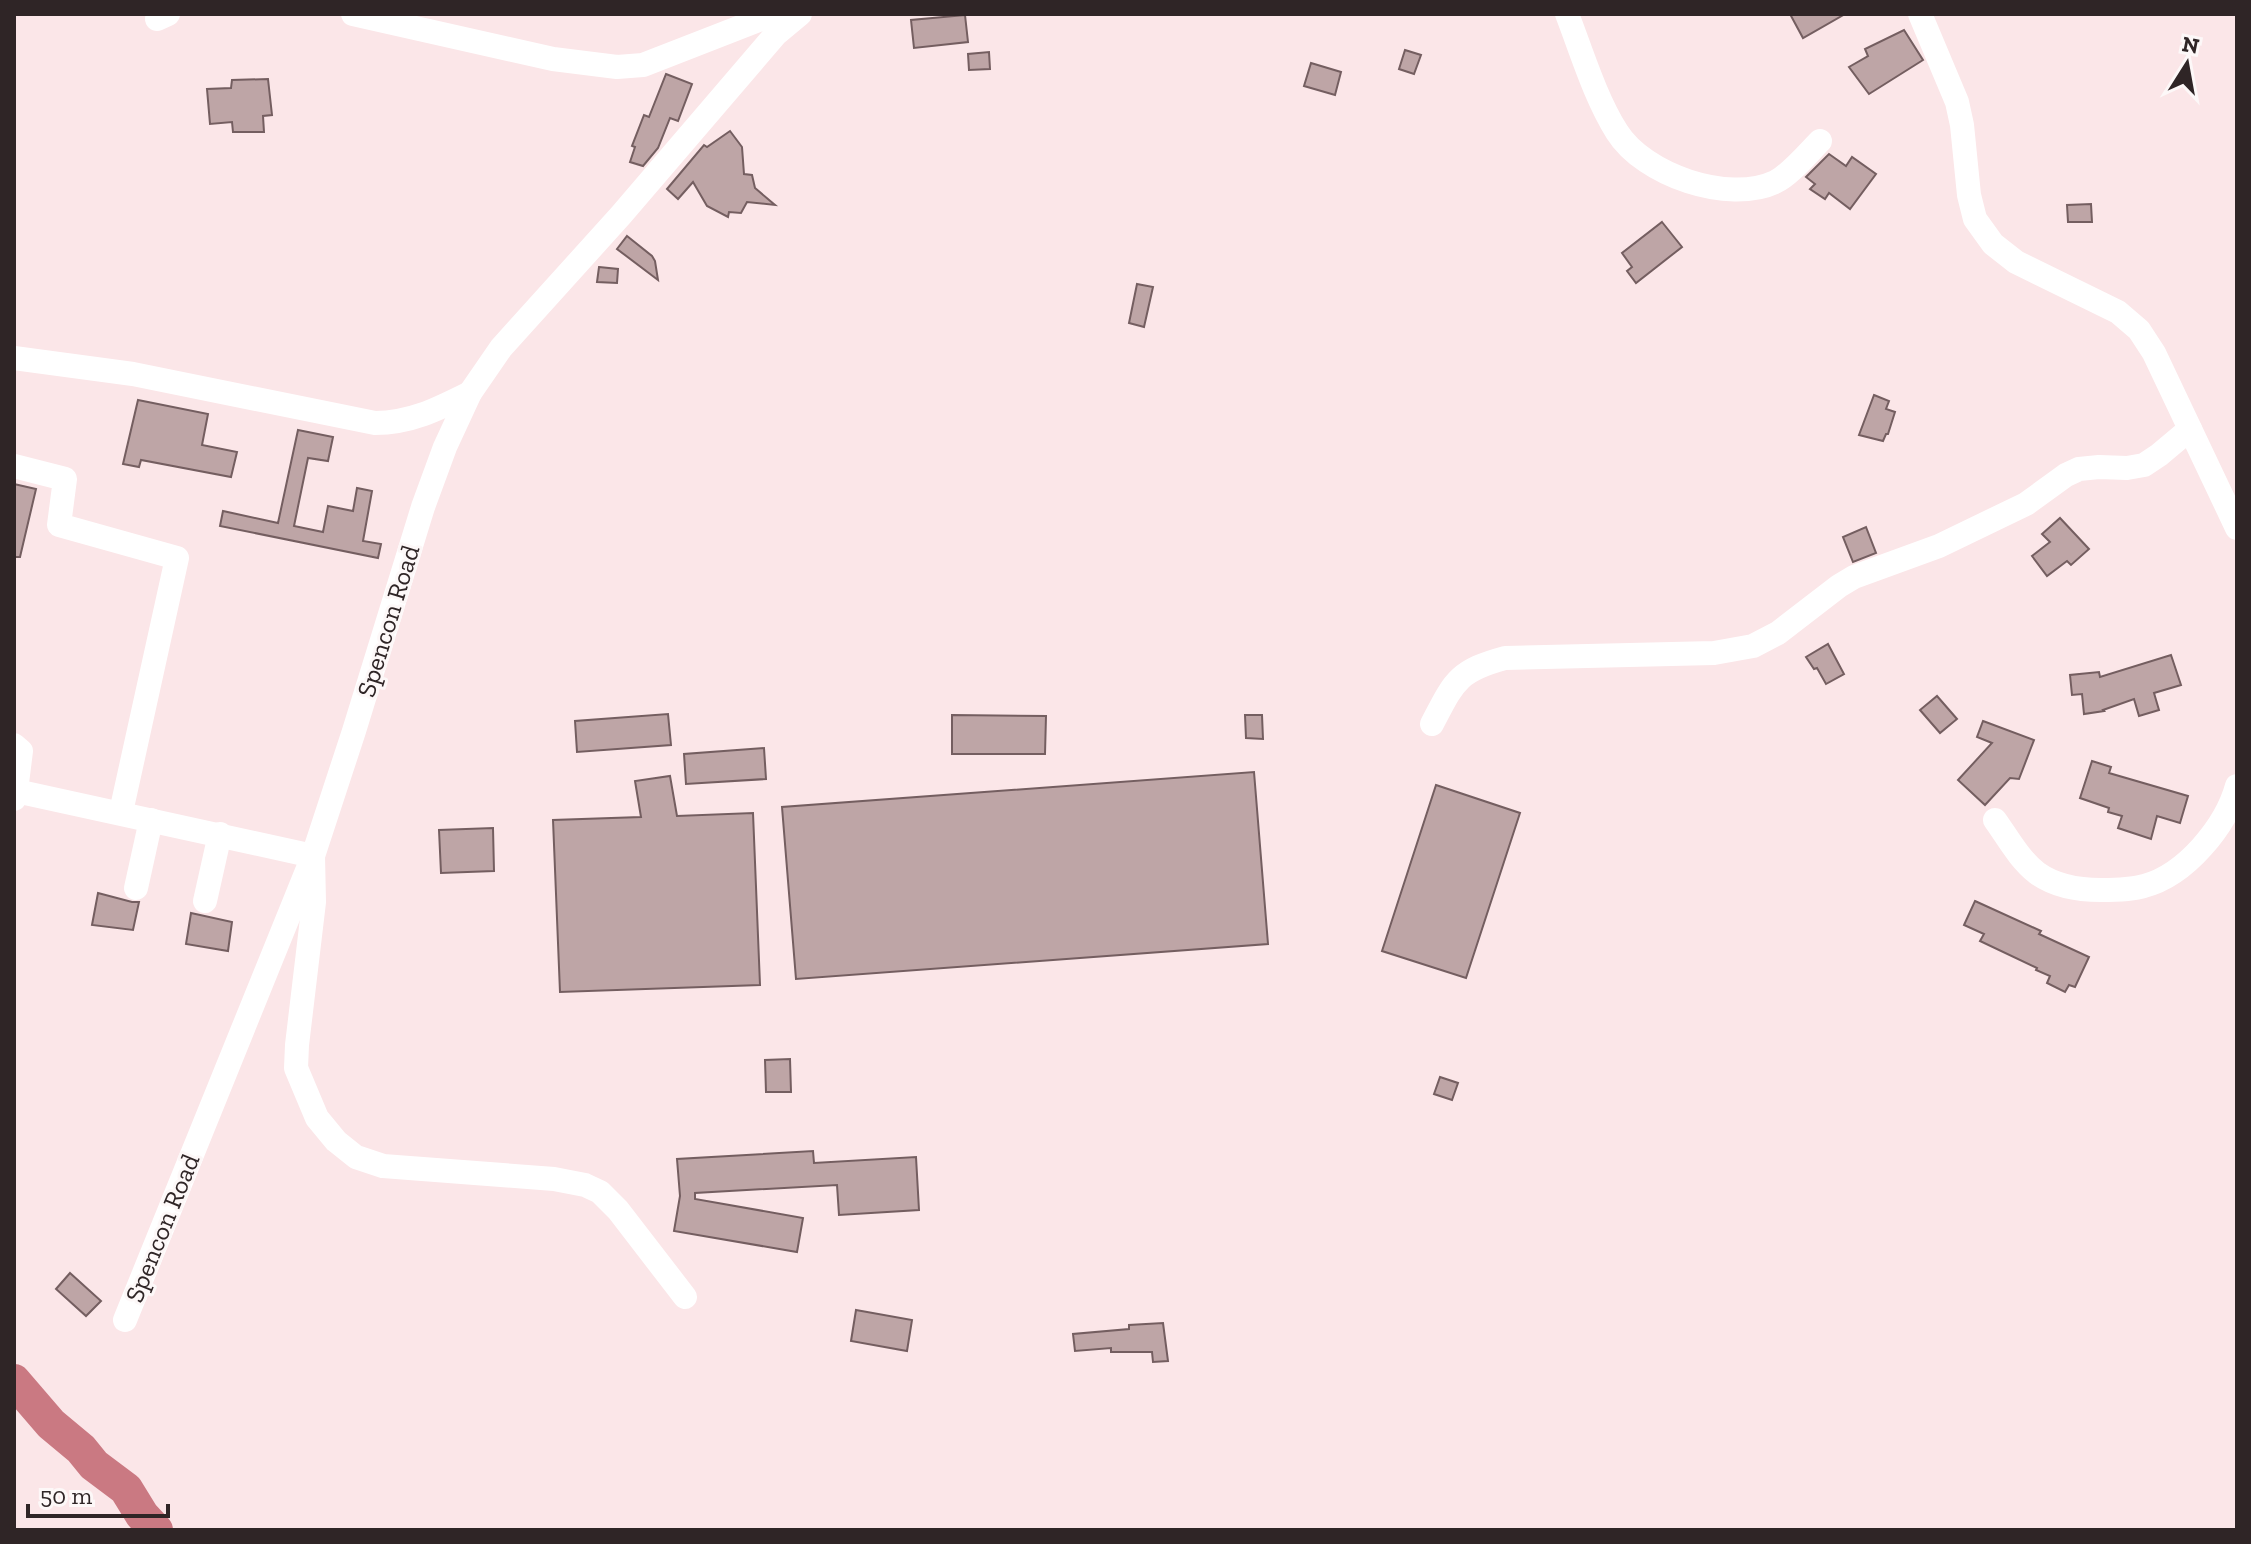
<svg xmlns="http://www.w3.org/2000/svg" width="2251" height="1544" viewBox="0 0 2251 1544" font-family="'Zilla Slab',serif">
<style>
.lines{fill:none;stroke-linecap:round;stroke-linejoin:round}
.river{stroke:#ca7982;stroke-width:34}
.building{fill:#bea5a6;stroke:#745e60;stroke-width:2}
.minor{stroke:#fff;stroke-width:24}
.labels{text-anchor:middle;dominant-baseline:central;stroke-width:6;stroke-linejoin:round;paint-order:stroke}
.street-label{font-size:26px;fill:#2f2526;stroke:#fdf8f8}
</style>
<rect width="100%" height="100%" fill="#fbe6e8"/>
<g class="lines">
<path class="river" d="M14 1381 51 1424 81 1449 94 1465 126 1489 142 1515 156 1530"/>
</g>
<g class="building">
<path d="M1790 14H1845L1803 38Z"/>
<path d="M965 15 968 42 914 48 911 20Z"/>
<path d="M1904 30 1923 60 1869 94 1849 67 1868 56 1865 49Z"/>
<path d="M1405 50 1421 55 1414 74 1399 69Z"/>
<path d="M989 52 990 69 969 70 968 54Z"/>
<path d="M1311 63 1341 72 1335 95 1304 86Z"/>
<path d="M666 74 692 84 678 121 670 118 658 148 643 166 630 162 635 147 632 146 644 115 649 117Z"/>
<path d="M268 79 272 115 263 116 264 132H233L232 122 210 124 207 89 231 88 232 80Z"/>
<path d="M730 131 742 147 744 174 752 175 755 188 775 205 747 202 741 213 729 212 728 217 707 206 693 182 678 199 667 189 704 145 707 147Z"/>
<path d="M1829 154 1846 166 1852 157 1876 174 1850 209 1829 193 1825 199 1810 189 1815 184 1806 177Z"/>
<path d="M2091 204 2092 222H2068L2067 205Z"/>
<path d="M1662 222 1682 247 1636 283 1627 271 1632 267 1622 253Z"/>
<path d="M627 236 652 256 655 261 658 280 617 249Z"/>
<path d="M599 267 618 269 617 283 597 282Z"/>
<path d="M1137 284 1153 287 1144 327 1129 323Z"/>
<path d="M1874 395 1889 401 1886 409 1895 412 1888 434H1886L1883 441 1859 435Z"/>
<path d="M138 400 208 414 202 445 237 452 231 477 141 460 139 467 123 464Z"/>
<path d="M298 430 333 437 328 461 308 458 294 526 323 532 328 506 353 511 357 488 372 491 363 541 381 544 378 558 220 526 223 511 278 523Z"/>
<path d="M14 484 36 489 20 557H14Z"/>
<path d="M2060 518 2089 549 2071 565 2067 561 2047 576 2032 556 2050 542 2042 534Z"/>
<path d="M1866 527 1876 553 1853 562 1843 537Z"/>
<path d="M1828 644 1844 674 1826 684 1817 668 1814 669 1806 657Z"/>
<path d="M2171 655 2181 685 2154 693 2159 710 2139 716 2134 699 2103 710 2104 711 2084 714 2082 694 2072 695 2070 675 2099 672 2100 677Z"/>
<path d="M1937 696 1957 719 1940 733 1920 710Z"/>
<path d="M668 714 671 745 577 752 575 721Z"/>
<path d="M952 715 1046 716 1045 754H952Z"/>
<path d="M1245 715H1262L1263 739 1246 738Z"/>
<path d="M1983 721 2034 740 2019 779 2010 778 1985 805 1958 780 1992 743 1977 737Z"/>
<path d="M764 748 766 779 686 784 684 754Z"/>
<path d="M2092 761 2111 767 2109 773 2188 796 2180 823 2157 816 2151 839 2118 828 2122 816 2108 812 2109 808 2080 798Z"/>
<path d="M1254 772 1268 944 796 979 782 807Z"/>
<path d="M670 776 677 816 753 813 760 985 560 992 553 820 641 817 635 781Z"/>
<path d="M1436 785 1520 813 1466 978 1382 951Z"/>
<path d="M493 828 494 871 441 873 439 830Z"/>
<path d="M98 893 132 902H139L133 930 92 925Z"/>
<path d="M1975 901 2041 931 2039 934 2089 957 2075 987 2069 985 2065 992 2047 983 2050 976 2036 970 2037 968 1980 941 1984 934 1964 925Z"/>
<path d="M191 913 232 922 228 951 186 944Z"/>
<path d="M790 1059 791 1092H766L765 1060Z"/>
<path d="M1440 1077 1458 1083 1452 1100 1434 1094Z"/>
<path d="M813 1151 814 1163 916 1157 919 1210 839 1215 837 1185 695 1193V1199L803 1218 797 1252 674 1231 680 1196 677 1159Z"/>
<path d="M70 1273 101 1301 86 1316 56 1289Z"/>
<path d="M856 1310 912 1320 907 1351 851 1341Z"/>
<path d="M1163 1323 1168 1361 1153 1362 1152 1352H1111V1348L1075 1351 1073 1334 1129 1329V1325Z"/>
</g>
<g class="lines">
<g class="minor">
<path d="M353 14 553 59 617 67 643 65 769 16"/>
<path d="M1567 14C1582 53 1595 97 1617 132 1644 175 1728 204 1775 182 1790 175 1808 153 1820 141"/>
<path d="M1920 14 1957 102 1962 125 1969 195 1975 219 1993 244 2016 262 2118 312 2139 330 2154 353 2237 528"/>
<path d="M157 19 168 14"/>
<path d="M14 358 133 374 375 423C411 423 438 409 470 393"/>
<path d="M14 466 65 479 59 525 177 558 121 812"/>
<path d="M1432 724C1454 682 1457 671 1505 658L1714 653 1753 646 1778 633 1839 586 1854 577 1939 546 2026 504 2066 475 2079 469 2099 467 2127 468 2144 465 2159 455 2190 429"/>
<path d="M14 745 21 751 16 791"/>
<path d="M14 799 16 791 313 856 314 902 297 1045 296 1068 317 1118 336 1141 356 1157 383 1166 554 1179 585 1185 600 1192 618 1210 685 1297"/>
<path d="M1995 820C2008 838 2019 859 2037 873 2055 886 2080 890 2101 890 2115 890 2131 890 2144 886 2186 875 2226 826 2237 786"/>
<path d="M136 888 151 820"/>
<path d="M205 901 220 834"/>
<path d="M125 1320 313 856 354 731 423 507 445 447 470 393 501 348 621 215 776 34 800 14"/>
</g>
</g>
<g class="labels">
<g class="street-label">
<text transform="translate(388 621) rotate(-73)">Spencon Road</text>
<text transform="translate(162 1228) rotate(-68)">Spencon Road</text>
</g>
</g>
<rect width="2251" height="1544" fill="none" stroke="#2f2526" stroke-width="32"/>
<g transform="translate(2187 64) rotate(11)" stroke="#fdf8f8" stroke-width="6" paint-order="stroke">
<path d="M0-6L14 30L0 20L-14 30Z" fill="#2f2526"/>
<text y="-12" font-size="22" font-weight="bold" text-anchor="middle" fill="#2f2526">N</text>
</g>
<path d="M28 1504v12h140v-12" fill="none" stroke="#2f2526" stroke-width="4"/>
<text x="40" y="1504" font-size="24" fill="#2f2526" stroke="#fdf8f8" stroke-width="6" paint-order="stroke">50 m</text>
</svg>
